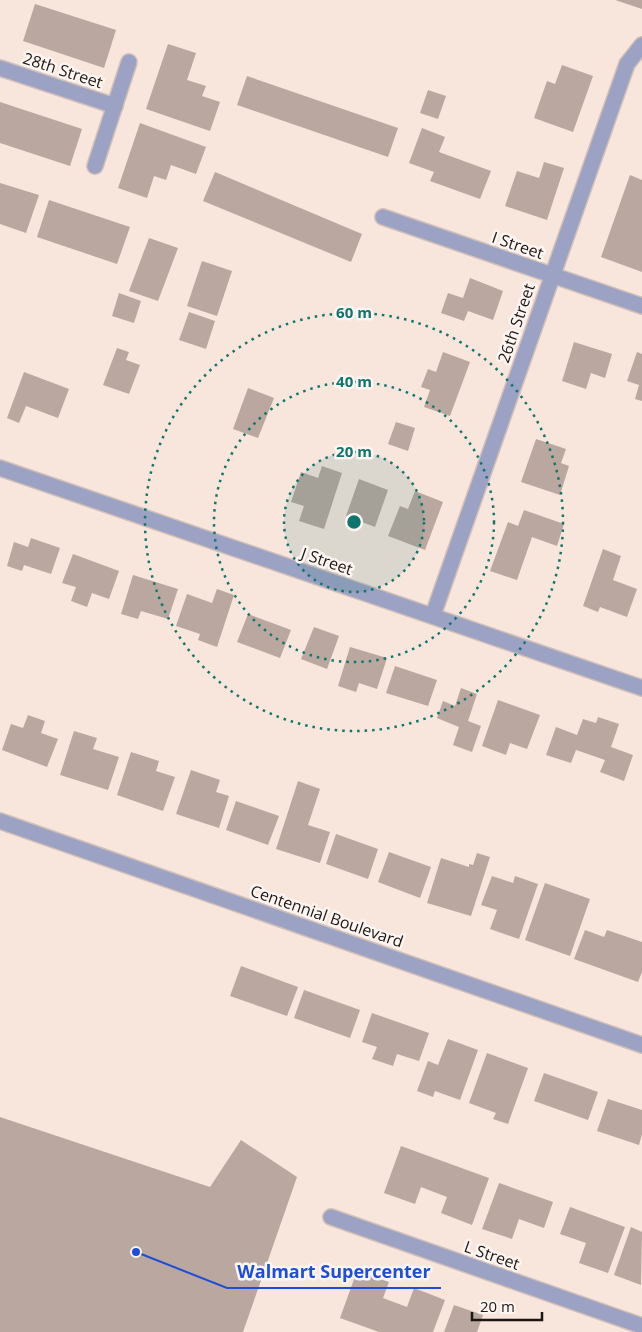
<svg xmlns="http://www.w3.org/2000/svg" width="642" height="1332" viewBox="0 0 642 1332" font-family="'Open Sans',sans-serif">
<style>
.building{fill:#baa79f}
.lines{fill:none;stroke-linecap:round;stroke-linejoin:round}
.minor-casing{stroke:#d1c0b8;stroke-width:18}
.tertiary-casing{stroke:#d1c0b8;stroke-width:18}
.minor{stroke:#9ba2c3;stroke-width:15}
.tertiary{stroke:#9ba2c3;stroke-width:15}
.ring{fill:none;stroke:#0f766e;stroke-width:2.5;stroke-dasharray:2.5 5}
.labels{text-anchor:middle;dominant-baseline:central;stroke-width:5;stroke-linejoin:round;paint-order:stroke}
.street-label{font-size:16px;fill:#1d1714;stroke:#fdf5f1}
.centre{fill:#0f766e;stroke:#fdf5f1;stroke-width:2.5}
.ring-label{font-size:15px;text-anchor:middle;font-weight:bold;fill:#0f766e;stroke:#fdf5f1;stroke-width:5;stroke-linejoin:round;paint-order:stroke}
.leader{fill:none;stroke:#1d4ed8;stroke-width:2}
.callout-dot{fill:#1d4ed8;stroke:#fdf5f1;stroke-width:2}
.callout-label{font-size:18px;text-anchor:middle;font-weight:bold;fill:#1d4ed8;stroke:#fdf5f1;stroke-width:5;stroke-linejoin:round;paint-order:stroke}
</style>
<rect width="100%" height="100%" fill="#f8e5dc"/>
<g class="building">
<path d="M615 0H642V9Z"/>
<path d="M35 4 116 30 104 68 23 41Z"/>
<path d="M168 44 196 53 187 80 206 86 202 96 220 102 210 131 146 109Z"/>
<path d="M562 65 593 76 573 132 534 118 547 81 555 84Z"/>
<path d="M247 76 398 128 388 157 237 105Z"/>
<path d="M428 90 446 96 438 119 420 113Z"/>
<path d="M0 102 82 129 70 166 0 143Z"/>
<path d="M140 123 206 147 196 174 171 165 166 180 154 176 147 198 118 188Z"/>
<path d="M422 128 445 137 439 152 491 171 480 199 430 181 434 172 409 163Z"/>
<path d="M544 162 564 168 547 220 505 206 517 171 539 178Z"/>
<path d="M215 172 362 234 351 262 203 201Z"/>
<path d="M630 175 642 180V272L601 257Z"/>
<path d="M0 183 39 195 26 233 0 224Z"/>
<path d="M49 200 130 227 117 264 37 237Z"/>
<path d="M149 238 178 248 158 301 129 291Z"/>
<path d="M202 261 232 271 217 316 187 306Z"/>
<path d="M470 278 503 291 493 320 468 311 464 321 441 313 448 293 463 298Z"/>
<path d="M119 293 141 301 134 323 112 316Z"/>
<path d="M189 312 215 321 206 349 179 340Z"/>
<path d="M574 342 612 354 605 378 591 373 586 389 562 381Z"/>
<path d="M117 348 129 352 126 360 140 365 129 394 103 385Z"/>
<path d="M443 352 470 362 450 416 424 407 430 390 421 387 428 369 436 372Z"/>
<path d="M637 352 642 354V401L635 399 639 385 627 381Z"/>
<path d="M24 372 69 389 58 418 26 406 19 423 7 418Z"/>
<path d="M248 388 274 398 258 438 233 429Z"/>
<path d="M396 422 415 428 408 451 388 444Z"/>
<path d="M536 439 566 449 561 463 569 466 560 495 521 482Z"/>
<path d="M322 466 342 473 324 529 299 521 304 506 291 502 301 472 318 478Z"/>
<path d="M359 479 388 490 375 527 346 516Z"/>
<path d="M415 491 443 502 425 550 388 536 400 506 408 509Z"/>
<path d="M524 510 564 524 557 546 532 537 517 580 490 571 508 522 518 526Z"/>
<path d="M31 538 60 548 51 574 24 565 22 571 7 566 14 542 28 547Z"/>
<path d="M603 549 621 556 613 580 637 589 627 617 600 607 598 612 583 606Z"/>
<path d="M73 554 119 571 109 599 92 593 87 607 71 601 76 587 62 583Z"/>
<path d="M133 575 178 589 168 619 141 611 138 619 121 614Z"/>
<path d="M217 589 234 595 217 647 198 640 200 634 176 626 187 594 212 603Z"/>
<path d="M248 614 291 630 280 658 237 642Z"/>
<path d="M314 627 339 636 327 669 301 659Z"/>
<path d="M350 647 387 658 377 689 359 683 356 692 338 686Z"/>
<path d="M395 666 437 680 428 706 386 693Z"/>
<path d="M461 688 477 694 468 721 481 726 472 752 453 745 459 727 437 718 443 701 455 706Z"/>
<path d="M498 700 540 715 527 749 510 743 506 755 482 746Z"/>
<path d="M28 715 45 721 41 733 58 739 47 767 2 750 11 724 23 728Z"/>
<path d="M598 717 619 724 611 747 633 755 624 781 600 772 605 760 576 750 571 763 546 755 556 727 577 735 583 719 596 723Z"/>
<path d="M74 731 97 738 93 749 119 757 108 790 60 775Z"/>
<path d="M131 752 159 761 156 771 175 777 163 811 117 795Z"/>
<path d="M191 770 220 780 216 792 229 796 219 828 176 814Z"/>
<path d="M298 781 320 789 308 825 330 832 320 863 276 849Z"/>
<path d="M236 801 279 816 268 845 226 830Z"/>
<path d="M336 834 378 849 368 879 326 864Z"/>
<path d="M389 852 431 867 420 898 378 882Z"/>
<path d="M477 853 490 857 471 916 427 903 441 858 469 867V864L473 865Z"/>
<path d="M492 876 513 883 515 876 538 884 519 939 490 929 497 910 481 905Z"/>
<path d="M545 883 590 899 570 956 525 940Z"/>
<path d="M585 930 604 937 607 930 642 942V972L638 982 574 959Z"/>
<path d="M241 966 298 987 287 1016 230 996Z"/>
<path d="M304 990 360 1010 350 1038 294 1018Z"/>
<path d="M372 1013 429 1033 419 1061 397 1054 393 1066 372 1059 377 1047 362 1042Z"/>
<path d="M448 1039 478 1050 460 1100 435 1091 433 1097 417 1091 428 1061 438 1065Z"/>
<path d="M487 1053 528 1068 508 1124 493 1119 496 1113 469 1103Z"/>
<path d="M544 1073 598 1092 588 1120 534 1101Z"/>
<path d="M608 1099 642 1110V1134L639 1145 597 1131Z"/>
<path d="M0 1117 210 1187 241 1140 297 1177 243 1332H0Z"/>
<path d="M401 1146 489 1178 472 1225 441 1213 447 1197 421 1187 415 1204 384 1193Z"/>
<path d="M499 1183 553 1202 544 1228 519 1219 512 1239 482 1229Z"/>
<path d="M570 1207 625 1227 608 1273 579 1263 586 1243 560 1234Z"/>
<path d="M631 1227 642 1232 641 1285 614 1275Z"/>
<path d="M357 1271 389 1282 383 1298 407 1307 414 1288 445 1300 433 1332H379L340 1318Z"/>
<path d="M454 1305 483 1315 477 1332H444Z"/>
</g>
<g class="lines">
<g class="minor-casing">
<g id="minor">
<path d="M0 68 115 106"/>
<path d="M95 166 129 62"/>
<path d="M383 217 642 306"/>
<path d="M0 468 642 688"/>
<path d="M433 615 627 64 642 45"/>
<path d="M331 1217 642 1326"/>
</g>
</g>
<g class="tertiary-casing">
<path id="tertiary" d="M0 821 642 1045"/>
</g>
<use href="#minor" class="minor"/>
<use href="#tertiary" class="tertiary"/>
</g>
<circle cx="354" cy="522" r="70" fill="#0f766e" fill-opacity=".12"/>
<g class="ring">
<circle cx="354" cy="522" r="70"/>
<circle cx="354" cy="522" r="140"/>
<circle cx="354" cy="522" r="209"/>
</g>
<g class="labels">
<g class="street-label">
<text transform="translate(63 70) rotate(18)">28th Street</text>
<text transform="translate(518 245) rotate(19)">I Street</text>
<text transform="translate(516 323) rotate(-71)">26th Street</text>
<text transform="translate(327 561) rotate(19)">J Street</text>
<text transform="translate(327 916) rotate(19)">Centennial Boulevard</text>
<text transform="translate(492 1255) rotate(19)">L Street</text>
</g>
</g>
<circle cx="354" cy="522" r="8" class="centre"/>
<g class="ring-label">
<text x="354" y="318">60 m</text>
<text x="354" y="387">40 m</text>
<text x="354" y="457">20 m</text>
</g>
<path class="leader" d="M136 1252L227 1288H441"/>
<circle class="callout-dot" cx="136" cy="1252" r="5"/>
<g class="callout-label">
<text x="334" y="1278">Walmart Supercenter</text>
</g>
<path d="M472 1312v8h70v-8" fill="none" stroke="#1d1714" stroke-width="2.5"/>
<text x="480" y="1312" font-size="15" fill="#1d1714" stroke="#fdf5f1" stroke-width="4" paint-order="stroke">20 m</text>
</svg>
